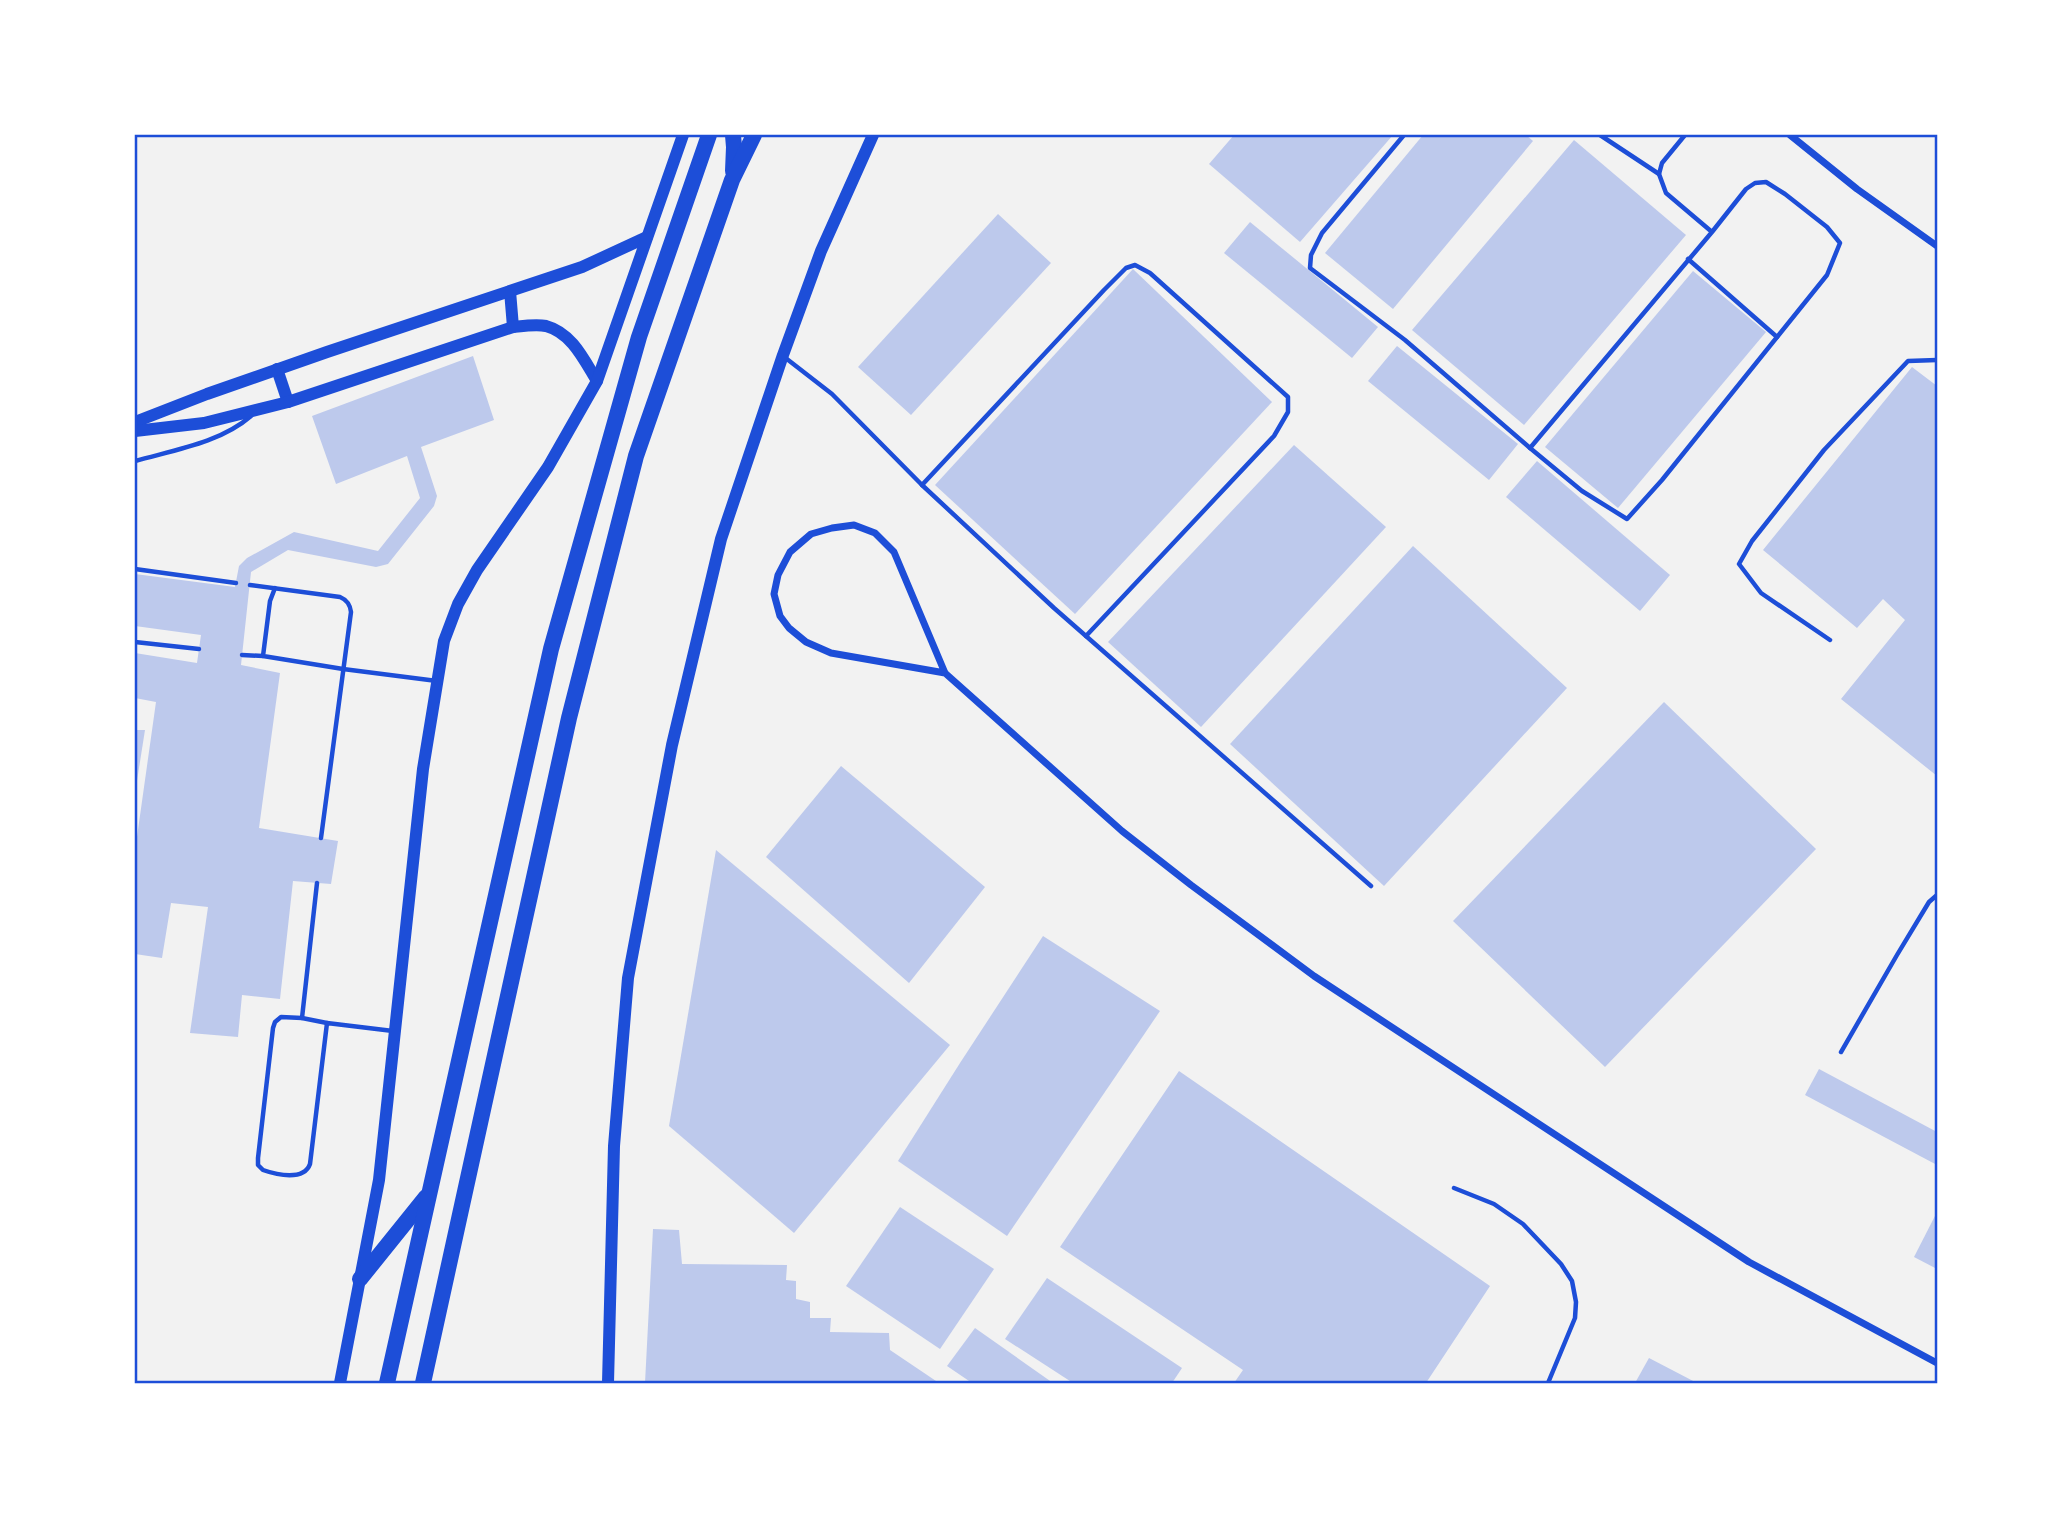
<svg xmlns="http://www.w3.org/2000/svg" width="2072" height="1518" viewBox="0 0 2072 1518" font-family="Inter,sans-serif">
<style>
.building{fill:#bdc9ec}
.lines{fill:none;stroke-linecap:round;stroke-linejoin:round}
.service{stroke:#1d4ed8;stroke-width:4.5}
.minor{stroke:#1d4ed8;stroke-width:7}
.tertiary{stroke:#1d4ed8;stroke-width:12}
.primary{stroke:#1d4ed8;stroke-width:16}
.neatline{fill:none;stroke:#1d4ed8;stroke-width:2.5}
</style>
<rect width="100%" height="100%" fill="#f2f2f2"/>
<g class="building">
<path d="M1234 135H1393L1300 242 1209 164Z"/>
<path d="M1423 135H1526L1533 141 1393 309 1325 253Z"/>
<path d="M1574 140 1686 235 1524 425 1412 330Z"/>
<path d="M998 214 1051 263 911 415 858 367Z"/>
<path d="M1250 222 1378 327 1352 358 1224 253Z"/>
<path d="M1133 269 1272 402 1075 614 935 485Z"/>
<path d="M1693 271 1766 332 1618 508 1545 447Z"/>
<path d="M1397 346 1518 444 1489 480 1368 381Z"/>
<path d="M473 356 494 420 421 447 437 496 434 506 388 564 376 567 288 550 251 572 241 665 280 673 259 828 338 841 331 884 293 881 280 999 242 995 238 1037 190 1033 208 907 171 903 162 958 135 954V851L156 702 135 698V653L197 663 201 635 135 626V574L235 587 239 566 247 558 294 532 378 551 420 498 407 456 336 484 312 416Z"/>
<path d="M1912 367 1937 386V776L1841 699 1905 620 1883 599 1857 628 1763 550Z"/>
<path d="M1294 445 1386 527 1201 727 1108 642Z"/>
<path d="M1537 461 1670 575 1640 611 1506 497Z"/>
<path d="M1413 546 1567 688 1384 886 1230 744Z"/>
<path d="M1664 702 1816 849 1605 1067 1453 921Z"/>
<path d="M135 730H145L136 787H135Z"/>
<path d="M841 766 985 887 909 983 766 857Z"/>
<path d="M716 850 950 1045 794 1233 669 1126Z"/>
<path d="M1043 936 1160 1011 1007 1236 898 1161 960 1063Z"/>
<path d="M1819 1069 1937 1132V1165L1805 1095Z"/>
<path d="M1179 1071 1490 1286 1426 1383H1234L1243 1370 1060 1247Z"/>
<path d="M900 1207 994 1269 940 1349 846 1286Z"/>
<path d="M1937 1212V1269L1914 1257Z"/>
<path d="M653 1229 679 1230 682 1264 787 1265 786 1280 796 1281V1299L810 1302V1318H831L830 1332 889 1333 890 1350 939 1383H645Z"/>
<path d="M1047 1278 1182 1368 1172 1383H1073L1005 1339Z"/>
<path d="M975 1328 1053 1383H972L947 1366Z"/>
<path d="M1649 1358 1697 1383H1635Z"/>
</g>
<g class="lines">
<g class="service">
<path d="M1404 135 1322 233 1311 255 1310 268 1405 340 1530 448"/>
<path d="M1600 135 1659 174"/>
<path d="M1685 135 1662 163 1659 174 1666 193 1712 232 1530 448 1582 491 1627 519 1662 480 1827 275 1840 243 1827 227 1785 194 1766 182 1755 183 1746 189 1712 232"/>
<path d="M1688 259 1777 337"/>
<path d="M783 356 832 394 922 485 1054 608 1371 886"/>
<path d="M135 461C174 450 220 443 251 416"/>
<path d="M922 485 1104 290 1126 268 1135 265 1150 273 1288 397V412L1274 436 1086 636"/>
<path d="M135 569 236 583"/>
<path d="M250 585 340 597C347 600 350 604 351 612L321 838"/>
<path d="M275 588 270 601 263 656 343 669 437 681"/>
<path d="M1830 640 1761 593 1739 564 1752 541 1824 450 1908 361 1937 360"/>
<path d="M135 642 199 649"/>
<path d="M242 655 263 656"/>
<path d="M317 883 302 1018 281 1017 275 1022 273 1028 258 1158V1165L263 1170C277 1175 304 1181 310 1164L327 1023 393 1031"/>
<path d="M302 1018 327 1023"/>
<path d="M1841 1052 1897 955 1929 902 1937 895"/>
<path d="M1454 1188 1494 1204 1523 1224 1561 1264 1572 1281 1576 1302 1575 1318 1548 1383"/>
</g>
<g class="minor">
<path d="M1790 135 1857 189 1937 246"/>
<path d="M945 673 831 653 806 642 789 628 780 616 774 594 778 575 790 552 811 534 832 528 854 525 875 533 894 552 945 673 1122 831 1191 885 1314 976 1749 1262 1937 1363"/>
</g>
<g class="tertiary">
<path d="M510 291 513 327"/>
<path d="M277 369 288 402"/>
<path d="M135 422 207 394 327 352 582 267 647 237"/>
<path d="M135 431 204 423 288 402 513 327C523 326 536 324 546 326 572 333 584 360 597 381"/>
<path d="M340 1383 379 1180 423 769 444 641 458 604 477 570 548 467 597 381 683 135"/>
<path d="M608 1383 614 1146 628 978 672 745 721 539 783 355 821 251 873 135"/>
</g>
<g class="primary">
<path d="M733 135 734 147 733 171"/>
<path d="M360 1279 426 1197"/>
<path d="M387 1383 551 649 639 337 709 135"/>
<path d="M423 1383 569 718 636 456 732 180 754 135"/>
</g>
</g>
<rect width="2072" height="1518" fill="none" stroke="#ffffff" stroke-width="273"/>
<rect x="136" y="136" width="1800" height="1246" class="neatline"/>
</svg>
